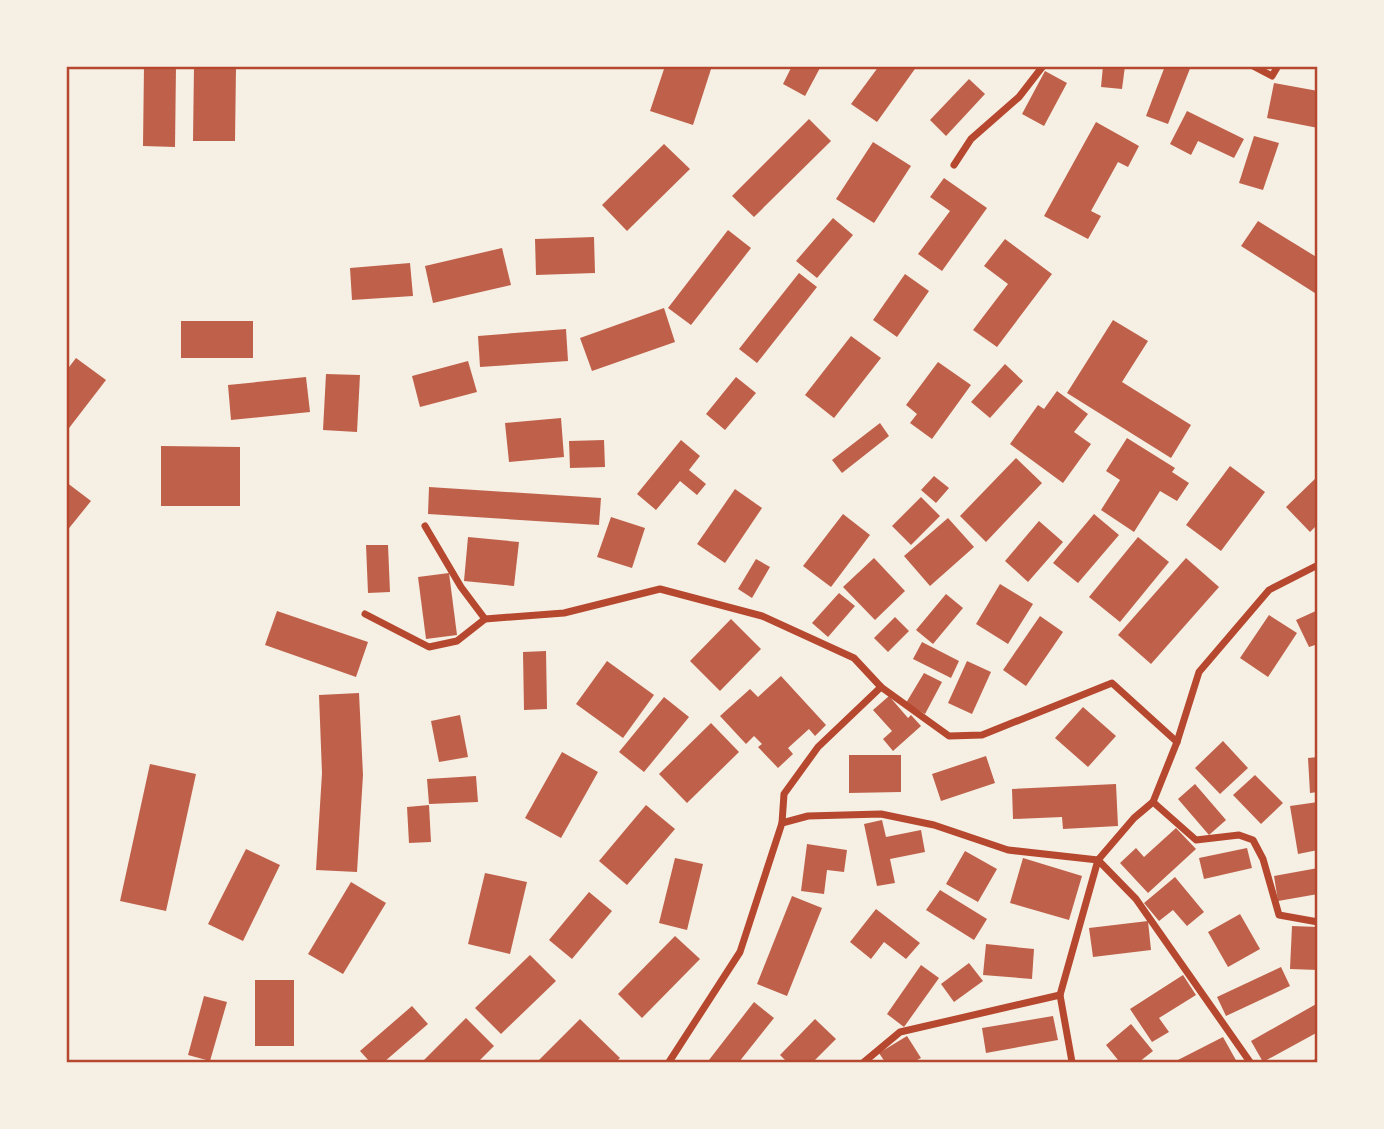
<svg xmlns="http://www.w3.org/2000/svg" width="1384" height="1129" viewBox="0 0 1384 1129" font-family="Roboto,sans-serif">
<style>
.building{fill:#bf614a}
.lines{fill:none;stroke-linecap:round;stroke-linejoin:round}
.minor{stroke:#b5482f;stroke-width:7}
.neatline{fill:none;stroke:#b5482f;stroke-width:2.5}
</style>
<rect width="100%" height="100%" fill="#f6efe4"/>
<g class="building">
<path d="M144 66H176L175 147 143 146Z"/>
<path d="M194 66H236L235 141H193Z"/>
<path d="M665 66H712L693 125 650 111Z"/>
<path d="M792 66H821L805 96 783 84Z"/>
<path d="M879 66H917L877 122 851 104Z"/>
<path d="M1103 66H1125L1122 89 1101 87Z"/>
<path d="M1165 66H1191L1168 124 1146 116Z"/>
<path d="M1045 71 1067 83 1044 126 1022 114Z"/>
<path d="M969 79 985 94 946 136 930 120Z"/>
<path d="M1274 83 1318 91V128L1267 118Z"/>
<path d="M1187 111 1244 139 1234 158 1198 141 1191 155 1170 144Z"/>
<path d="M809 119 831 141 754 217 732 196Z"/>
<path d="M1096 122 1139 146 1128 167 1118 162 1091 211 1101 216 1088 239 1044 216Z"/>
<path d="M1254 136 1279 143 1263 190 1239 183Z"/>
<path d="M873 142 911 166 874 223 836 199Z"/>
<path d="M664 144 690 169 627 231 602 205Z"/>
<path d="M944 178 987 208 942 271 918 254 950 211 930 197Z"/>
<path d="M833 218 853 235 817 278 796 261Z"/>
<path d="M1258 221 1318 258V295L1241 246Z"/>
<path d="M728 230 751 248 691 325 668 308Z"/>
<path d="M594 237 595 273 536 275 535 239Z"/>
<path d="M1005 239 1052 274 997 347 973 330 1008 284 984 266Z"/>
<path d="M502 248 511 285 433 303 425 266Z"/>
<path d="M410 263 413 296 352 300 350 268Z"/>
<path d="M799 273 817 287 757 363 739 349Z"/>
<path d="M905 274 929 291 897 337 873 320Z"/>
<path d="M664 308 675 342 592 371 580 338Z"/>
<path d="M1113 320 1148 341 1122 382 1191 425 1171 458 1067 393Z"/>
<rect x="181" y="321" width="72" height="37"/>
<path d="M566 329 568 361 480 367 478 336Z"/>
<path d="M851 336 881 358 834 418 805 395Z"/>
<path d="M76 358 106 380 66 432V371Z"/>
<path d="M468 361 477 392 420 407 412 376Z"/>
<path d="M938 362 971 385 932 439 910 423 917 414 906 405Z"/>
<path d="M1005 364 1023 381 990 418 971 402Z"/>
<path d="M326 374 360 375 357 432 323 430Z"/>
<path d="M306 377 310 412 231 420 228 385Z"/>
<path d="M736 377 756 393 725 430 706 414Z"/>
<path d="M1057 391 1088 414 1074 432 1091 444 1063 483 1010 444 1038 405 1044 409Z"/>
<path d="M561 418 564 457 509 462 505 423Z"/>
<path d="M880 423 889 436 842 473 832 460Z"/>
<path d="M1127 438 1175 468 1172 472 1189 483 1177 501 1160 491 1134 532 1101 510 1120 480 1106 471Z"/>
<path d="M604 440 605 467 570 468 569 441Z"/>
<path d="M681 440 700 456 689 470 706 484 697 495 680 481 656 510 637 494Z"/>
<path d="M161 446 240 447V506H161Z"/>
<path d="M1016 458 1042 483 986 542 960 516Z"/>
<path d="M1230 466 1265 492 1221 551 1186 525Z"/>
<path d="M934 476 949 488 936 503 921 490Z"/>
<path d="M1318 476V524L1310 532 1286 507Z"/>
<path d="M66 482 91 501 66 532Z"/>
<path d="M429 487 601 498 599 525 428 514Z"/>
<path d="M735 489 762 508 725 563 697 544Z"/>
<path d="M921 497 940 516 911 545 892 526Z"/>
<path d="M843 514 870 535 831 587 803 566Z"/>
<path d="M1094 514 1119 535 1078 583 1053 563Z"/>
<path d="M611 517 645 528 632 568 597 557Z"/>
<path d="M948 518 974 547 930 586 904 556Z"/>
<path d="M1039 521 1063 542 1028 582 1005 561Z"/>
<path d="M468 537 519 542 514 586 464 581Z"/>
<path d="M1138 537 1169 562 1120 622 1089 597Z"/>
<path d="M366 545H388L390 592 368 593Z"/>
<path d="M874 558 905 591 875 620 843 587Z"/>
<path d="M1186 558 1219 587 1151 664 1118 635Z"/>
<path d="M756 559 770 567 752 598 738 589Z"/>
<path d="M449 573 457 635 426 639 418 577Z"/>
<path d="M1000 584 1033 604 1008 644 976 624Z"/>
<path d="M839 593 855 606 828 637 812 623Z"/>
<path d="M946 594 963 608 933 644 916 630Z"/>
<path d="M1318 610V644L1309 647 1296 620Z"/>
<path d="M277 611 368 642 356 677 265 645Z"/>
<path d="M1269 615 1297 633 1268 677 1240 658Z"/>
<path d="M1040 616 1063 632 1026 686 1003 670Z"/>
<path d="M895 617 909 631 888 652 874 638Z"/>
<path d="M731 619 761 649 720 691 690 661Z"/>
<path d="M922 642 959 661 951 678 913 659Z"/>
<path d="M546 651 547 709 524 710 523 652Z"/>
<path d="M607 661 654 695 623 738 576 704Z"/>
<path d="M967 661 991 672 972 714 948 703Z"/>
<path d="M924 673 942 682 925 714 906 703Z"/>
<path d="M781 676 826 725 815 736 809 729 788 748 793 754 778 768 758 747 762 744 754 736 746 744 720 716 750 689 758 697Z"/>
<path d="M359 693 363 775 357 872 316 870 322 773 319 695Z"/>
<path d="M889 696 908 718 911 715 921 726 893 751 883 739 892 731 873 710Z"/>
<path d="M664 697 689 717 644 772 619 752Z"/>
<path d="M1083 707 1116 736 1088 767 1055 738Z"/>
<path d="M460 715 468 757 439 762 431 721Z"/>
<path d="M711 723 739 752 687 803 659 774Z"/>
<path d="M1223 741 1248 768 1220 794 1195 768Z"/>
<path d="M562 752 598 772 561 838 525 818Z"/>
<path d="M849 755H901V792L849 793Z"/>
<path d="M986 756 995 783 941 801 932 774Z"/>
<path d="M1318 757V792L1310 793 1308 758Z"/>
<path d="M150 764 196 774 166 911 120 901Z"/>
<path d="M1255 775 1283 803 1261 824 1233 795Z"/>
<path d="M476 776 478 802 429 804 427 779Z"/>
<path d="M1116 784 1118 826 1063 829 1062 817 1013 819 1012 789Z"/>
<path d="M1195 784 1226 820 1209 835 1178 799Z"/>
<path d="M1318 802V850L1298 854 1290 806Z"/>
<path d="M429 805 431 842 409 843 407 807Z"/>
<path d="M646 805 675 829 627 885 599 861Z"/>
<path d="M882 820 886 837 921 830 925 852 890 859 895 883 877 886 864 824Z"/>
<path d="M1176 828 1196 849 1148 893 1120 863 1136 848 1144 857Z"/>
<path d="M807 844 847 850 844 872 827 870 824 894 801 891Z"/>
<path d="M1247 848 1252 868 1204 879 1199 858Z"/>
<path d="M246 849 280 865 243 941 208 924Z"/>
<path d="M965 851 997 869 978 902 946 884Z"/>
<path d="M675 858 703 864 687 930 659 923Z"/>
<path d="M1023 858 1082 876 1069 920 1010 903Z"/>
<path d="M1318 868V894L1278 901 1274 876Z"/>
<path d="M485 873 527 882 510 954 468 944Z"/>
<path d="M1175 877 1204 912 1187 926 1173 910 1159 921 1144 903Z"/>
<path d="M351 882 386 903 343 974 308 954Z"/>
<path d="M940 890 987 919 974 940 926 910Z"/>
<path d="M589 892 612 911 572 959 549 940Z"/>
<path d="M792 896 822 908 787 996 757 984Z"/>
<path d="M876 909 920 943 906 959 884 942 871 959 850 942Z"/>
<path d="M1240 914 1260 949 1228 967 1208 932Z"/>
<path d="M1148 921 1151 950 1093 957 1089 928Z"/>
<path d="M1292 926 1318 927V970L1290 969Z"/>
<path d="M675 936 700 959 642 1018 618 994Z"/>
<path d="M986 944 1034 949 1032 979 983 975Z"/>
<path d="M530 955 556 981 501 1034 475 1008Z"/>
<path d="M969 963 983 981 954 1002 941 984Z"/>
<path d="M921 965 939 978 904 1027 887 1014Z"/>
<path d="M1281 967 1290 986 1226 1016 1217 997Z"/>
<path d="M1183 975 1196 995 1159 1018 1169 1032 1152 1042 1130 1009Z"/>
<rect x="255" y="980" width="39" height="66"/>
<path d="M204 996 227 1002 210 1061 188 1055Z"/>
<path d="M754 1002 774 1018 739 1062H712L709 1060Z"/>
<path d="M1318 1003V1032L1263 1062 1251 1041Z"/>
<path d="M412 1006 428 1024 384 1062H370L360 1051Z"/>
<path d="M1053 1016 1058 1040 986 1053 982 1028Z"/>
<path d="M466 1018 494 1046 478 1062H422Z"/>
<path d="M580 1019 620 1058 616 1062H537Z"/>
<path d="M815 1019 836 1039 813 1062H787L780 1055Z"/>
<path d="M1131 1024 1153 1051 1139 1062H1115L1118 1060 1106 1045Z"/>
<path d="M907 1036 921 1058 913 1062H885L879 1053Z"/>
<path d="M1223 1037 1237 1062H1174Z"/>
</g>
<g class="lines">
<g class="minor">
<path d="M1253 66 1272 76 1278 66"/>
<path d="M954 165 971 139 1019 97 1043 66"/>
<path d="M425 526 461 587 485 619"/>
<path d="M365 614 429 647 457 641 485 619 564 613 660 589 762 616 854 658 881 687 949 736 982 735 1112 683 1177 742"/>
<path d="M1153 802 1196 840 1239 835 1253 840 1263 859 1279 915 1318 922"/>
<path d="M782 823 784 794 818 747 881 687"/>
<path d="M669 1062 740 952 782 823 808 816 881 814 934 825 1008 850 1098 860 1134 818 1153 802 1177 742 1199 672 1269 590 1318 565"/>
<path d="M864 1062 900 1032 1060 995"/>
<path d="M1072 1062 1060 995 1098 860 1136 899 1250 1062"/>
<path d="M1317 1062H1318"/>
</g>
</g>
<rect width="1384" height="1129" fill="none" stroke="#f6efe4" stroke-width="136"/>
<rect x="68" y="68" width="1248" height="993" class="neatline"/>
</svg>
